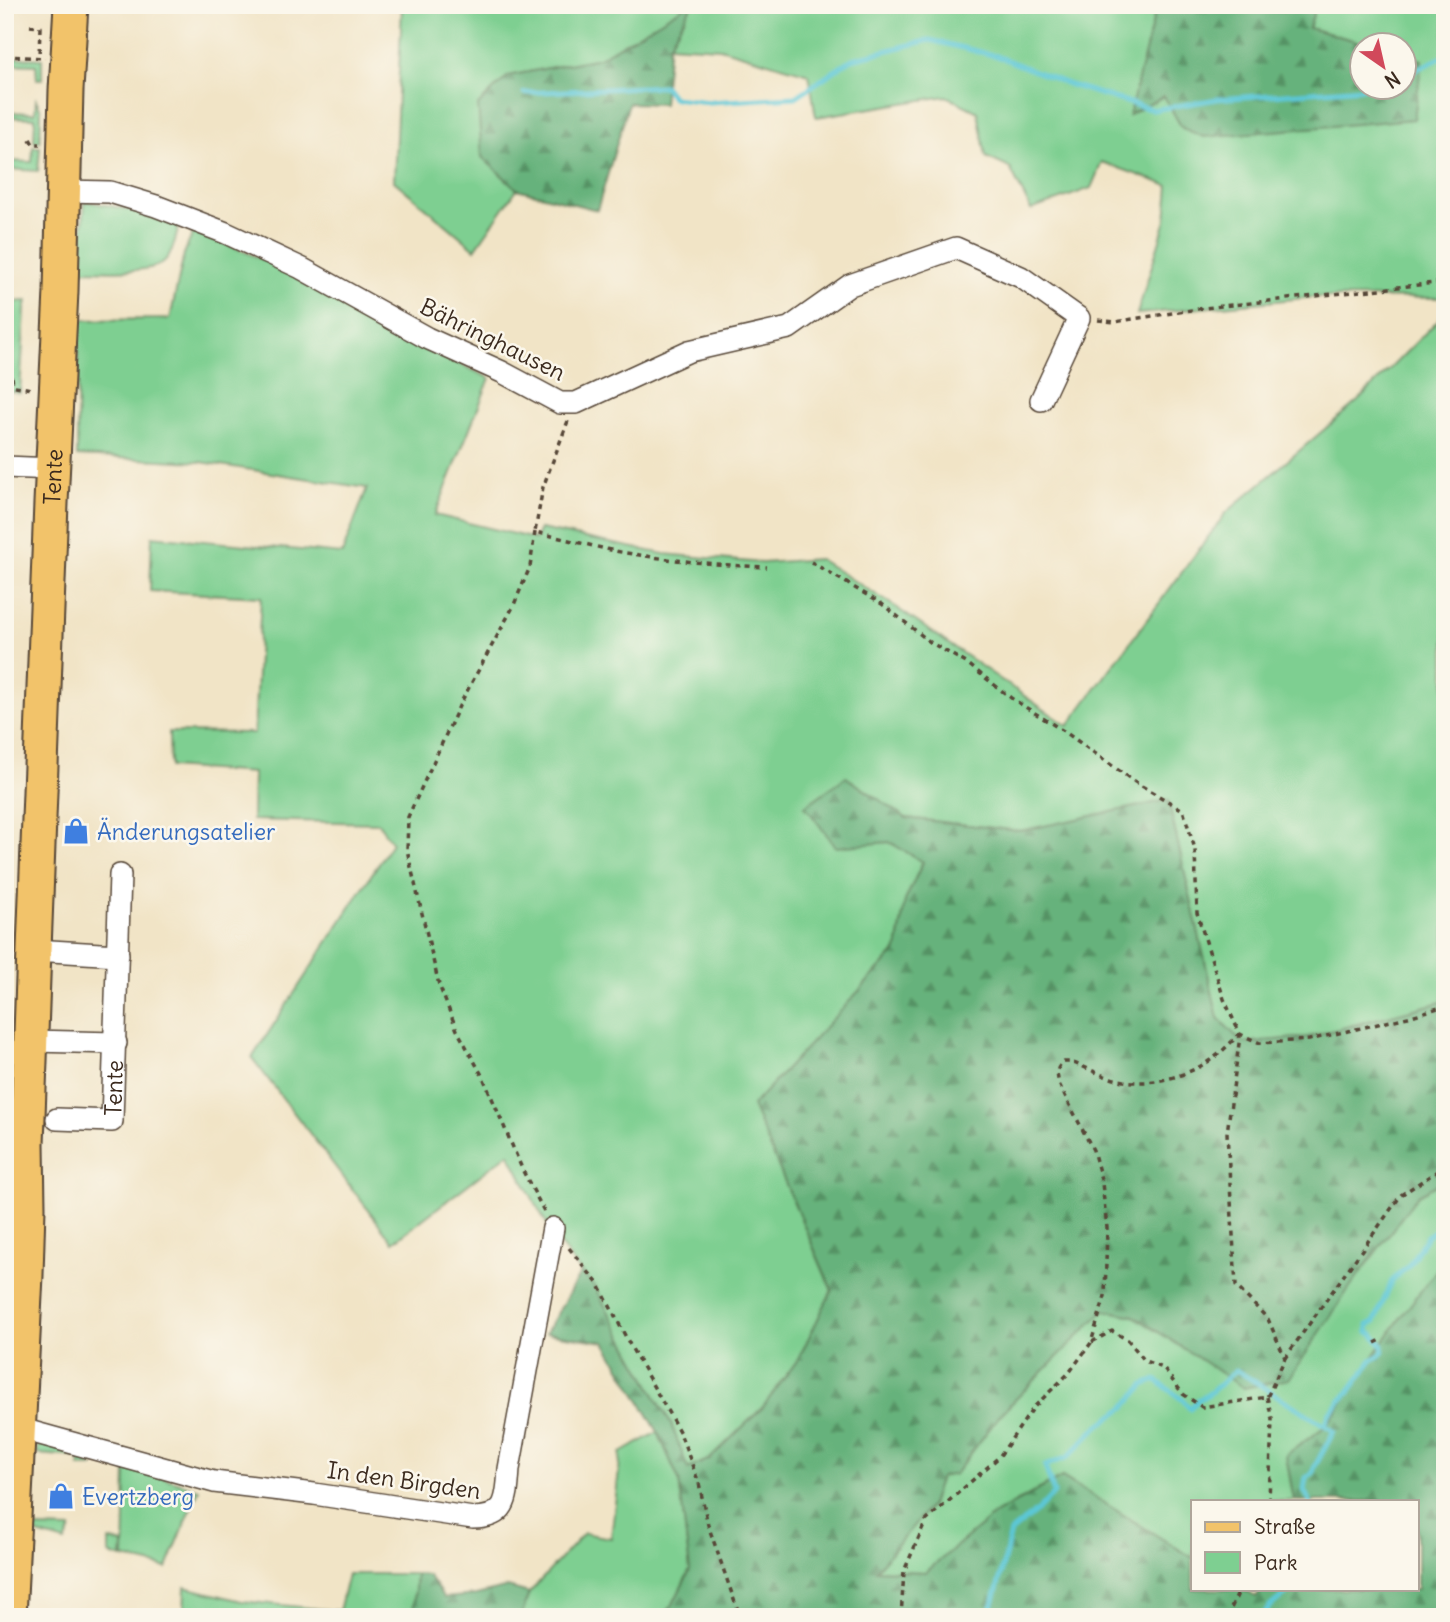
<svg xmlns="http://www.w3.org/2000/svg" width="1450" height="1622" viewBox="0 0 1450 1622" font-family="Delius,sans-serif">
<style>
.green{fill:#7ecf91;stroke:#5c7c58;stroke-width:2}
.forest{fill:url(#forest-firs);stroke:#506e4c;stroke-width:2}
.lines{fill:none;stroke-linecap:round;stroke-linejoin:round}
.stream{stroke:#5cc7d6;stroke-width:5}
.street-casing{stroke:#564637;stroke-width:24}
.primary-casing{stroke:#564637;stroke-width:37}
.path{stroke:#564637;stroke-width:3.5;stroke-dasharray:5 5;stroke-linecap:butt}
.street{stroke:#fff;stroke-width:21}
.primary{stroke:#f2c36a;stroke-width:33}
.labels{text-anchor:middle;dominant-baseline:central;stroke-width:5;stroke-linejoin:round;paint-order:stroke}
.street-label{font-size:23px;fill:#3b2a1e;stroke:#fbf7ec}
.shop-label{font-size:23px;fill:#366cbe;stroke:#fbf7ec;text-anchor:start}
</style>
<defs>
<pattern id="forest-firs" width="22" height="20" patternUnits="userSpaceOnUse" patternTransform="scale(1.75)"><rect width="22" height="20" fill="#66b27b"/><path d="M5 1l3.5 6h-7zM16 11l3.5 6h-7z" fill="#559164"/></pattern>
</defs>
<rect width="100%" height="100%" fill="#fbf7ec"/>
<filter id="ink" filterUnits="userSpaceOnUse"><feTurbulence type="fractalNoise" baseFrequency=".0143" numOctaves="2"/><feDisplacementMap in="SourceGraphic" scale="14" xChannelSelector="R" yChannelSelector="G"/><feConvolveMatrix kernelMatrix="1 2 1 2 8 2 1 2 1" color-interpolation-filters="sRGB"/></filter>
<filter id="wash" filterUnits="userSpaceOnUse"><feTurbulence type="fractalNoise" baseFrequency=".00686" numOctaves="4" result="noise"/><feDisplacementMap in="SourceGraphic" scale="28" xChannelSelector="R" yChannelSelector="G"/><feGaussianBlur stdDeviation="1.57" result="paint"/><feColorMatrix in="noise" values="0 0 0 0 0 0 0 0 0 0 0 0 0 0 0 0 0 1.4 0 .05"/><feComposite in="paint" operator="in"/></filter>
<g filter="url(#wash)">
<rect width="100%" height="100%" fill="#f1e4c6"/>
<g class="green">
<path d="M402 5H687L599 58 508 76 482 157 517 189 475 249 394 181Z"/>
<path d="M692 5H1157L1130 114 1164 96 1182 128 1413 119 1421 60 1405 55 1404 46 1371 45 1309 28 1316 5H1445V298L1316 297 1137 314 1166 220 1169 186 1102 162 1091 188 1031 210 1010 168 986 157 978 112 946 96 816 117 809 74 720 48 669 45Z"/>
<path d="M5 57 42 59V79H37L36 65 5 64Z"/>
<path d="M36 100 41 110 40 142H34L35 118 5 117V112L35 113Z"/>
<path d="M33 147H40L38 171 5 169V161L32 162Z"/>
<path d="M85 201 147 213 180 222C176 235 174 254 162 263 148 274 98 270 79 270Z"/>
<path d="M194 230 292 272 406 339 490 378 435 515 535 539 540 529 664 554 762 563 819 559 888 602 1068 726 1226 513 1359 400 1445 313V1001L1308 1037 1242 1043 1218 1018 1168 801 1020 831 906 818 846 777 835 846 889 842 923 861 905 901 897 950 753 1106 832 1291 799 1358 763 1407 710 1459 688 1469 671 1424 594 1286C557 1249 533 1200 509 1153L393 1242 252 1058 392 843 378 823 252 820 253 773 170 767 169 732 254 733 261 597 150 591 152 536 342 554 367 488 201 462 77 456 78 320 170 319 184 254Z"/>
<path d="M27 301 25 310 20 393 5 390V302Z"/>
<path d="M1445 1180V1259L1396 1324 1327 1425 1286 1455 1294 1501H1193V1558L1062 1477 996 1513 926 1572 875 1570 931 1505 940 1476 955 1474 1000 1415 1104 1310 1134 1316 1244 1388 1352 1284 1418 1195Z"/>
<path d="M658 1432 679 1480 690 1570 673 1604 662 1617H521L529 1593 584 1533 611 1538 621 1453Z"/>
<path d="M38 1442 89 1458 92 1467H80L79 1457 37 1454Z"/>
<path d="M128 1466 199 1489 167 1568 124 1558 126 1470Z"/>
<path d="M34 1528 71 1529 65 1542 34 1533Z"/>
<path d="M109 1540 123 1544 122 1558 109 1554Z"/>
<path d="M348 1574H416L413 1617H184L185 1587 242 1601 339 1611Z"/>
</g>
<g class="forest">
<path d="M687 5H692L669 45 663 104 629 103 597 210 517 189 482 157 478 105 508 76 599 58Z"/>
<path d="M1157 5H1316L1309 28 1371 45 1362 46V88H1404L1405 55 1422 60 1414 119 1204 137 1182 128 1164 96 1129 115Z"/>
<path d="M846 777 906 818 1020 831 1168 800 1218 1018 1243 1043 1308 1037 1445 1001V1180L1418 1195 1352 1284 1289 1379 1244 1388 1134 1316 1104 1310 1000 1415 955 1474 940 1477 931 1505 876 1570 926 1572 996 1513 1062 1477 1193 1558V1589H1242L1256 1597 1262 1589H1417V1501H1294L1286 1455 1327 1425 1396 1324 1445 1259V1617H662L673 1604 690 1570 679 1480 658 1432 605 1342 546 1333 581 1272 594 1286 671 1424 688 1469 710 1459 763 1407 799 1358 832 1290 752 1106 897 950 905 901 923 862 889 842 836 847 805 806Z"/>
<path d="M416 1574 428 1575 444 1598 476 1595 508 1587 529 1593 521 1617H413Z"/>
</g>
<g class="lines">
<g class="stream">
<path d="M1404 75 1445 56"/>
<path d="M524 93 664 86 673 98 709 102 796 97 852 59 930 40 997 56 1070 85 1153 110 1217 99 1364 88"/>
<path d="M1325 1425 1329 1414 1349 1392 1372 1360 1379 1356 1383 1351V1346L1377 1339 1373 1334 1368 1332V1325L1375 1321 1392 1281 1409 1265 1427 1236 1445 1224"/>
<path d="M990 1617 991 1610 998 1586 1011 1532 1038 1510 1054 1493 1045 1466 1068 1457 1098 1426 1125 1407 1144 1385 1156 1380 1183 1400 1190 1409 1198 1400 1210 1393 1236 1370 1334 1431 1314 1468 1313 1473 1306 1477 1304 1490 1310 1501"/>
<path d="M1263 1617C1267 1605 1283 1598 1290 1589"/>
</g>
</g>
</g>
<g filter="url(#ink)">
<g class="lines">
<g class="street-casing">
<g id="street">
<path d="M64 191 110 192 156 206 226 233 301 268 427 338 502 372 560 403H576L689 351 789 328 850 285 956 248 1021 277 1079 318 1041 400"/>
<path d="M5 467 54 469"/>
<path d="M34 950 118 955"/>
<path d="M32 1041 116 1043"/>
<path id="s1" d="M57 1119 112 1121 120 875"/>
<path d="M18 1428 214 1482 314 1494 473 1518C508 1518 507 1497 509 1469L553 1228"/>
</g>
</g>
<g class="primary-casing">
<g id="primary">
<path id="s2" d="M9 1617 26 1275 28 1208 27 1144 34 950 51 503 61 291 66 90 71 5"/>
</g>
</g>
<g class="path">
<path d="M30 26 40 27 39 57"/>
<path d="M5 56 45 58"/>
<path d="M30 139 33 144H40"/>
<path d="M1098 320 1114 322 1204 308 1445 282"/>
<path d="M5 359 7 360 11 369 13 385"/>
<path d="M5 384 31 389"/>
<path d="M568 421 543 487 535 532C561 538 588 545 615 551 665 560 716 565 767 567"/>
<path d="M535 532 530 567 513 607 460 704 408 817 407 850 439 985 457 1030 483 1077 523 1171 545 1213"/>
<path d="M811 562 882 604 930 642 968 664 1011 698 1065 732 1135 782 1183 810 1195 849 1197 913 1224 999 1240 1034 1260 1043 1309 1040 1408 1017 1445 1006"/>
<path d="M569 1248 599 1285 631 1347 680 1433 699 1483 708 1525 740 1617"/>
<path d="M1092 1342 1112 1331 1128 1340 1145 1361 1163 1368 1183 1394 1202 1407 1267 1397 1271 1389 1285 1358 1268 1319 1236 1286 1227 1133 1240 1036"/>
<path d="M1375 1343 1383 1339"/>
<path d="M1285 1358 1401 1195 1445 1166"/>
<path d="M1267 1397 1272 1419 1269 1501"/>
<path d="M901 1617 904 1571 926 1521 999 1457 1034 1407 1069 1373 1091 1343 1105 1296 1107 1228 1102 1183 1093 1150 1059 1084C1057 1074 1055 1068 1064 1062H1070C1084 1066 1097 1074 1111 1078 1147 1089 1191 1077 1220 1053 1227 1047 1233 1040 1240 1034"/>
<path d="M1227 1617 1240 1589"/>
</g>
<use href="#street" class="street"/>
<use href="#primary" class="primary"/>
</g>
</g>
<defs>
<g id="shop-bare" transform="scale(2.1)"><path d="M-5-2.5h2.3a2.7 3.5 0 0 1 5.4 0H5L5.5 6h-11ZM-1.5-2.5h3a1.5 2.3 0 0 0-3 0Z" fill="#3f7fe0" stroke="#fbf7ec" stroke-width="2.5" paint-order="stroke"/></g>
</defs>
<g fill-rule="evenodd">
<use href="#shop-bare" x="76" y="831"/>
<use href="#shop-bare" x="61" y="1496"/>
</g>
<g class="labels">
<g class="street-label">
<text transform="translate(493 339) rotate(26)">Bähringhausen</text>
<text stroke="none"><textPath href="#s2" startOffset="1141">Tente</textPath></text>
<text stroke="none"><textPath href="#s1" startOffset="88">Tente</textPath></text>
<text transform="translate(404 1480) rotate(8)">In den Birgden</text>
</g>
<g class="shop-label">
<text x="97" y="831">Änderungsatelier</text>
<text x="82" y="1496">Evertzberg</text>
</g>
</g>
<rect width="1450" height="1622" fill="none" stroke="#fbf7ec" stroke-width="28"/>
<rect x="1191" y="1500" width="228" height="91" fill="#fbf7ec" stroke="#aea59a" stroke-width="2"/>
<rect x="1205" y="1522" width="35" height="10" fill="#f2c36a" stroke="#aea59a" stroke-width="2"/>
<text x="1254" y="1534" font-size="21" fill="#3b2a1e">Straße</text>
<rect x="1205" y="1552" width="35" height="21" fill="#7ecf91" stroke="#aea59a" stroke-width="2"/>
<text x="1254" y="1570" font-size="21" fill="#3b2a1e">Park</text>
<g transform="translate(1383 66) rotate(146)"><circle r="33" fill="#fbf7ec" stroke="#aea59a" stroke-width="2"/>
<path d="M0-5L12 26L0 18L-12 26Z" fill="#d1495b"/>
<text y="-10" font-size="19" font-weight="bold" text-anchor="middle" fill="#3b2a1e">N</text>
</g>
</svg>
